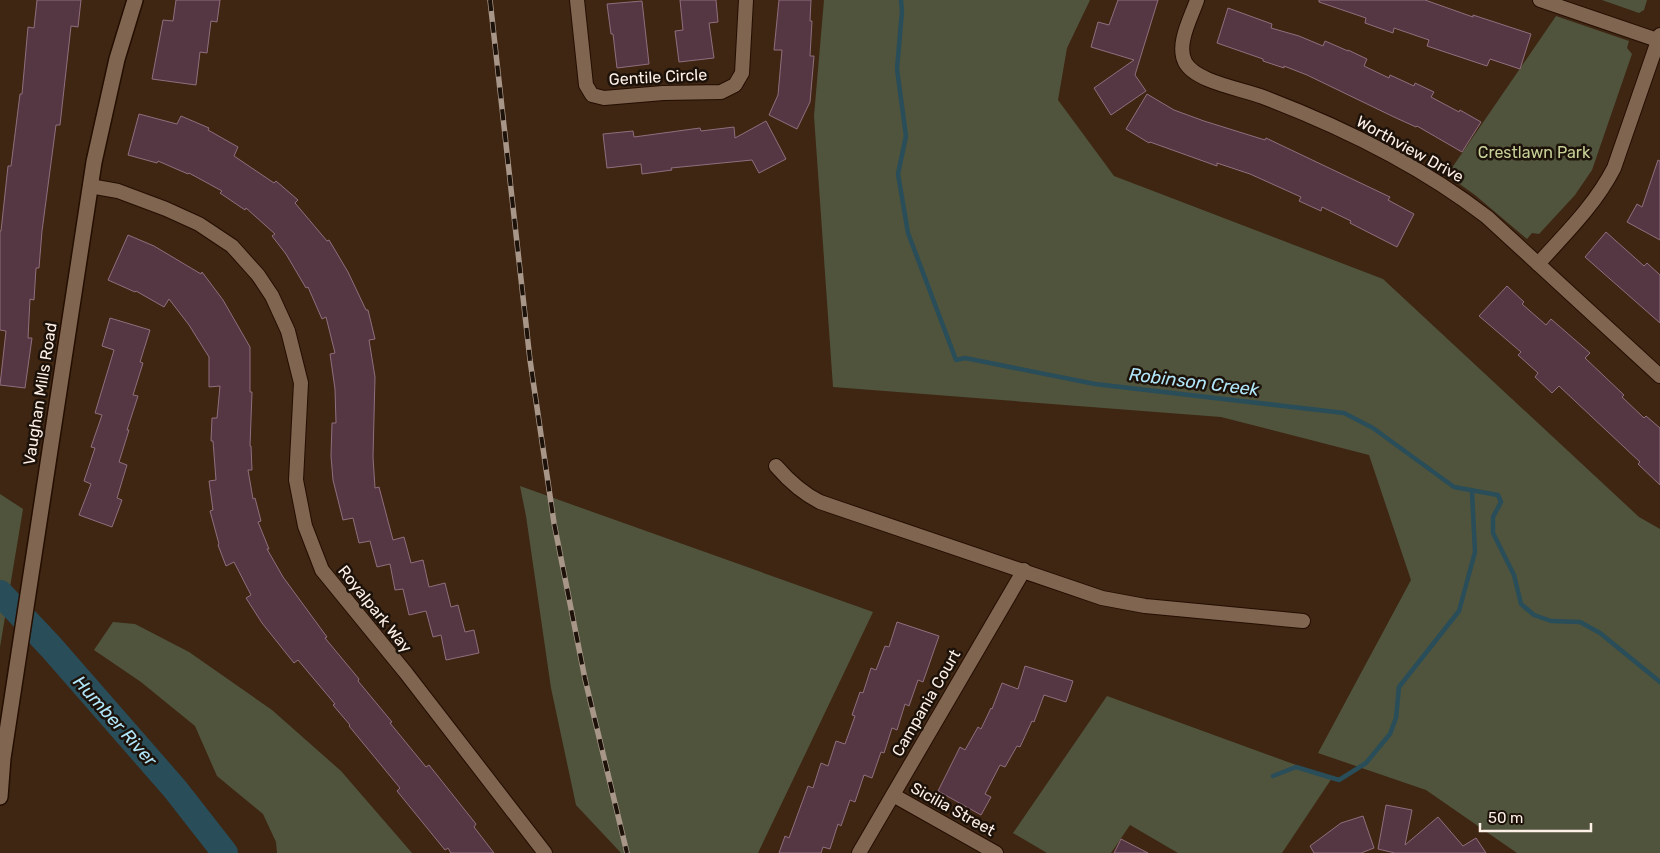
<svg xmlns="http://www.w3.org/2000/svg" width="1660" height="853" viewBox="0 0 1660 853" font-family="Rubik,sans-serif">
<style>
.green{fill:#50543c}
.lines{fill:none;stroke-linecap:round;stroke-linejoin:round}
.stream{stroke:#294d59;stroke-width:4.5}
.river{stroke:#294d59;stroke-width:26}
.building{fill:#553744;stroke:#906e7d}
.minor-casing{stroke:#240e00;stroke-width:16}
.tertiary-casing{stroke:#240e00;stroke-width:18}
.minor{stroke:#806651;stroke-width:14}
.tertiary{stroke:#806651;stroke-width:15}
.rail-casing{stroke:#a89689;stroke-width:5.5}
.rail{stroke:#1d120a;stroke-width:4;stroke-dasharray:11;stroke-linecap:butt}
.labels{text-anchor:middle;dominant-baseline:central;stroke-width:5;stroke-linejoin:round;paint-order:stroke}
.street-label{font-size:16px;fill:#fdf0e7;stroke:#1d120a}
.park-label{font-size:16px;fill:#c6d097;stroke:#1d120a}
.water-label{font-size:18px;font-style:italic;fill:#b1e7fa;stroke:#1d120a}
</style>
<rect width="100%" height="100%" fill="#3e2613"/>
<g class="green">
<path d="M824 0H1090L1067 48 1058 100 1114 176 1383 279 1639 517 1660 529V853H1517L1426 790 1318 753 1411 580 1369 455 1221 417 833 387 814 116Z"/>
<path d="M1602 0H1647L1644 10 1639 13Z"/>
<path d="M1556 16 1629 41 1627 48 1632 54 1592 170 1575 195 1539 234 1532 233 1527 239 1475 195 1447 175Z"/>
<path d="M520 486 873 612 758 853H621L576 805 551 688 526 516Z"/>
<path d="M0 494 23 509 0 647Z"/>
<path d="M113 622 135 624 189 652 272 710 341 771 412 853H277L276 842 263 814 217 776 195 726 141 682 94 650Z"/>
<path d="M1107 696 1332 778 1282 853H1178L1130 825 1111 853H1047L1013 833Z"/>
</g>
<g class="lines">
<g class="stream">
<path d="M901 0 902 11 897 69 906 136 898 174 908 233 956 360 965 358 1095 384 1344 413 1373 428 1454 487 1498 495 1501 502 1493 517V533L1514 575 1521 604 1534 615 1551 621 1580 622 1600 633 1660 682"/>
<path d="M1273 776 1296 767 1339 780 1366 763 1390 734 1396 718 1399 687 1459 611 1475 552 1472 492"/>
</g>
<path class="river" d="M0 593 51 647 175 789 225 853"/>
</g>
<g class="building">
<path d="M37 0H81L78 27 71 26 60 125H56L42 231 39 268H36L34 300 30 299 28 338H32L25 388 0 385 6 331 0 330V231H1L8 166H11L20 94H22L28 27 34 28Z"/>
<path d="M176 0H220L217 22 211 21 207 53 200 52 196 85 152 79 163 20 173 21Z"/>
<path d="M680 0H716L718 22 709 23 714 58 679 62 675 31 683 30Z"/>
<path d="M779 0H811L810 21H812L810 56H814L810 102 797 129 769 115 778 95 782 50H774Z"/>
<path d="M1118 0H1158L1135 75 1146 91 1111 115 1094 88 1134 60 1091 47 1098 22 1109 25Z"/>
<path d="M1319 0H1425L1473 17V15L1531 34 1520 69 1490 59 1487 66 1427 46 1429 40 1394 28 1393 33 1365 23 1366 18 1319 2Z"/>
<path d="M642 1 649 64 617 68 613 34H611L607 4Z"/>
<path d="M1228 8 1272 24 1271 28 1299 36 1323 46 1325 41 1348 51V50L1367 59 1364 66 1389 78 1390 75 1414 86 1415 83 1434 92 1431 97 1459 112 1460 110 1481 122 1462 152 1417 126 1416 127 1394 117 1307 75 1284 66V68L1263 61V59L1217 43Z"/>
<path d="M1147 94 1174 110 1204 121 1265 140 1266 138 1390 197 1388 200 1414 214 1397 247 1350 223 1351 221 1322 207 1321 211 1299 201 1301 197 1250 174 1217 163V166L1150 142 1149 143 1126 129Z"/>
<path d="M139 114 177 124 181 116 209 128 208 130 238 147 234 156 274 183 276 181 298 200 295 203 327 241 329 240 348 272 366 310H368L375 339 369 340 375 377 373 457 375 488 379 487 393 540 404 537 411 563 423 560 429 587 445 583 451 607 458 605 465 632 474 630 479 653 446 660 441 635 433 637 426 611 409 615 403 589 395 590 390 564 377 567 370 541 359 543 353 518 343 520 333 480 331 456 332 423H336L335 389 330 354 335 353 326 317 322 319 308 287 306 288 286 254 272 236 275 234 246 208 245 210 220 193 222 191 189 173 188 174 158 161 157 163 128 155Z"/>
<path d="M766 121 786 159 759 173 752 160 671 168 672 170 642 174 641 164 607 168 603 134 633 131 634 137 700 128 701 131 734 127 735 138Z"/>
<path d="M1658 160 1660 161V240L1627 222 1637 204 1642 207Z"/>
<path d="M1606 232 1644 266 1647 263 1660 275V323L1585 257Z"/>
<path d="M128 235 154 246 201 274 202 272 223 300 250 347V392H252L250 446H251L252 470H248L253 499 255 498 261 521 258 522 269 549H267L283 577 327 637 325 638 359 679 358 681 392 722 390 723 426 767 429 765 476 824 474 827 494 853H451L448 848 445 850 397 791 400 788 349 726 350 725 333 705 335 704 298 660 294 663 262 623 246 598 251 595 234 562 226 566 218 545 219 544 210 511 213 510 209 481 216 480 213 441H211L212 418H217L220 386 209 387V357L189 325 169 299 164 307 136 291 135 292 108 280Z"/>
<path d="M1507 286 1524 302 1522 304 1546 325 1551 319 1590 353 1585 358 1624 395 1622 397 1644 418 1646 416 1660 428V485L1638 464 1640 462 1559 386 1552 393 1535 377 1538 373 1518 355 1521 352 1479 316Z"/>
<path d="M110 318 150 330 140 362 143 363 133 395 138 396 127 430H129L119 462 127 465 117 498 122 500 112 527 79 515 91 484 84 481 95 448 91 447 102 415 95 413 114 350 102 346Z"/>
<path d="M897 622 939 636 923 682 918 680 909 706 905 704 897 730 892 728 884 753 881 752 872 778 864 775 855 802 850 800 841 826 838 824 830 849 823 847 821 853H779L785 836 789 838 808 786 813 788 821 763 828 766 836 741 845 744 855 716 852 715 860 692 863 693 871 668 876 670 885 646 889 647Z"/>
<path d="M1025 666 1073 681 1066 702 1044 695 1034 722 1032 721 1020 747 1017 746 1005 767 1000 765 985 794 991 797 981 815 938 791 960 747 965 750 978 727 981 729 991 708 992 709 1002 683 1018 689Z"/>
<path d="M1386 805 1412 810 1405 845 1438 817 1463 846 1476 838 1486 853H1395L1378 849Z"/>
<path d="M1363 816 1374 848 1361 853H1314L1310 846 1341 823Z"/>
<path d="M1121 839 1148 853H1114Z"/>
</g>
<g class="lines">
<g class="minor-casing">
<g id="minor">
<path d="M577 0 586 85 592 95 604 98 663 93 721 92 735 85 742 73 746 0"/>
<path d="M1197 0C1191 18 1176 44 1185 62 1195 82 1243 89 1263 97 1342 127 1420 165 1487 217L1660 376"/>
<path d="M1540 0 1660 41"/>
<path d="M90 186 118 191 166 209 199 224 232 246 258 275 272 296 288 331 301 383 296 480 305 526 322 570 406 673 545 853"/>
<path d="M1538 264C1566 233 1595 205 1614 168L1660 35"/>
<path d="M776 466C789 481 802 493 820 502L1102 598 1145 606 1303 621"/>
<path d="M893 795 996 853"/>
<path d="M859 853 1024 570"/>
</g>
</g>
<g class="tertiary-casing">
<path id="tertiary" d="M0 797 3 758 94 162 117 59 135 0"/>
</g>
<use href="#minor" class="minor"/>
<use href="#tertiary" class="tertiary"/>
<g class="rail-casing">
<path id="rail" d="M490 0 530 360 554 523 585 679 627 853"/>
</g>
<use href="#rail" class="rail"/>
</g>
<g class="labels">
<g class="street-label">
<text transform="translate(658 77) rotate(-3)">Gentile Circle</text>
<text transform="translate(1410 149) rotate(29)">Worthview Drive</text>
<text transform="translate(40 394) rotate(-81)">Vaughan Mills Road</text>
<text transform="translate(375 609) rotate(51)">Royalpark Way</text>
<text transform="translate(926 703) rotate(-60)">Campania Court</text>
<text transform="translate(953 809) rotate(29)">Sicilia Street</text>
</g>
<g class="park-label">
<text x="1534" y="152">Crestlawn Park</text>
</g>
<g class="water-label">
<text transform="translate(1194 382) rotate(7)">Robinson Creek</text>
<text transform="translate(115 721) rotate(48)">Humber River</text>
</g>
</g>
<path d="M1480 823v8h111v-8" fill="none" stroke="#fdf0e7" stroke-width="2.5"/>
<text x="1488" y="823" font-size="15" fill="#fdf0e7" stroke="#1d120a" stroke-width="4" paint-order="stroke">50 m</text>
</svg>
